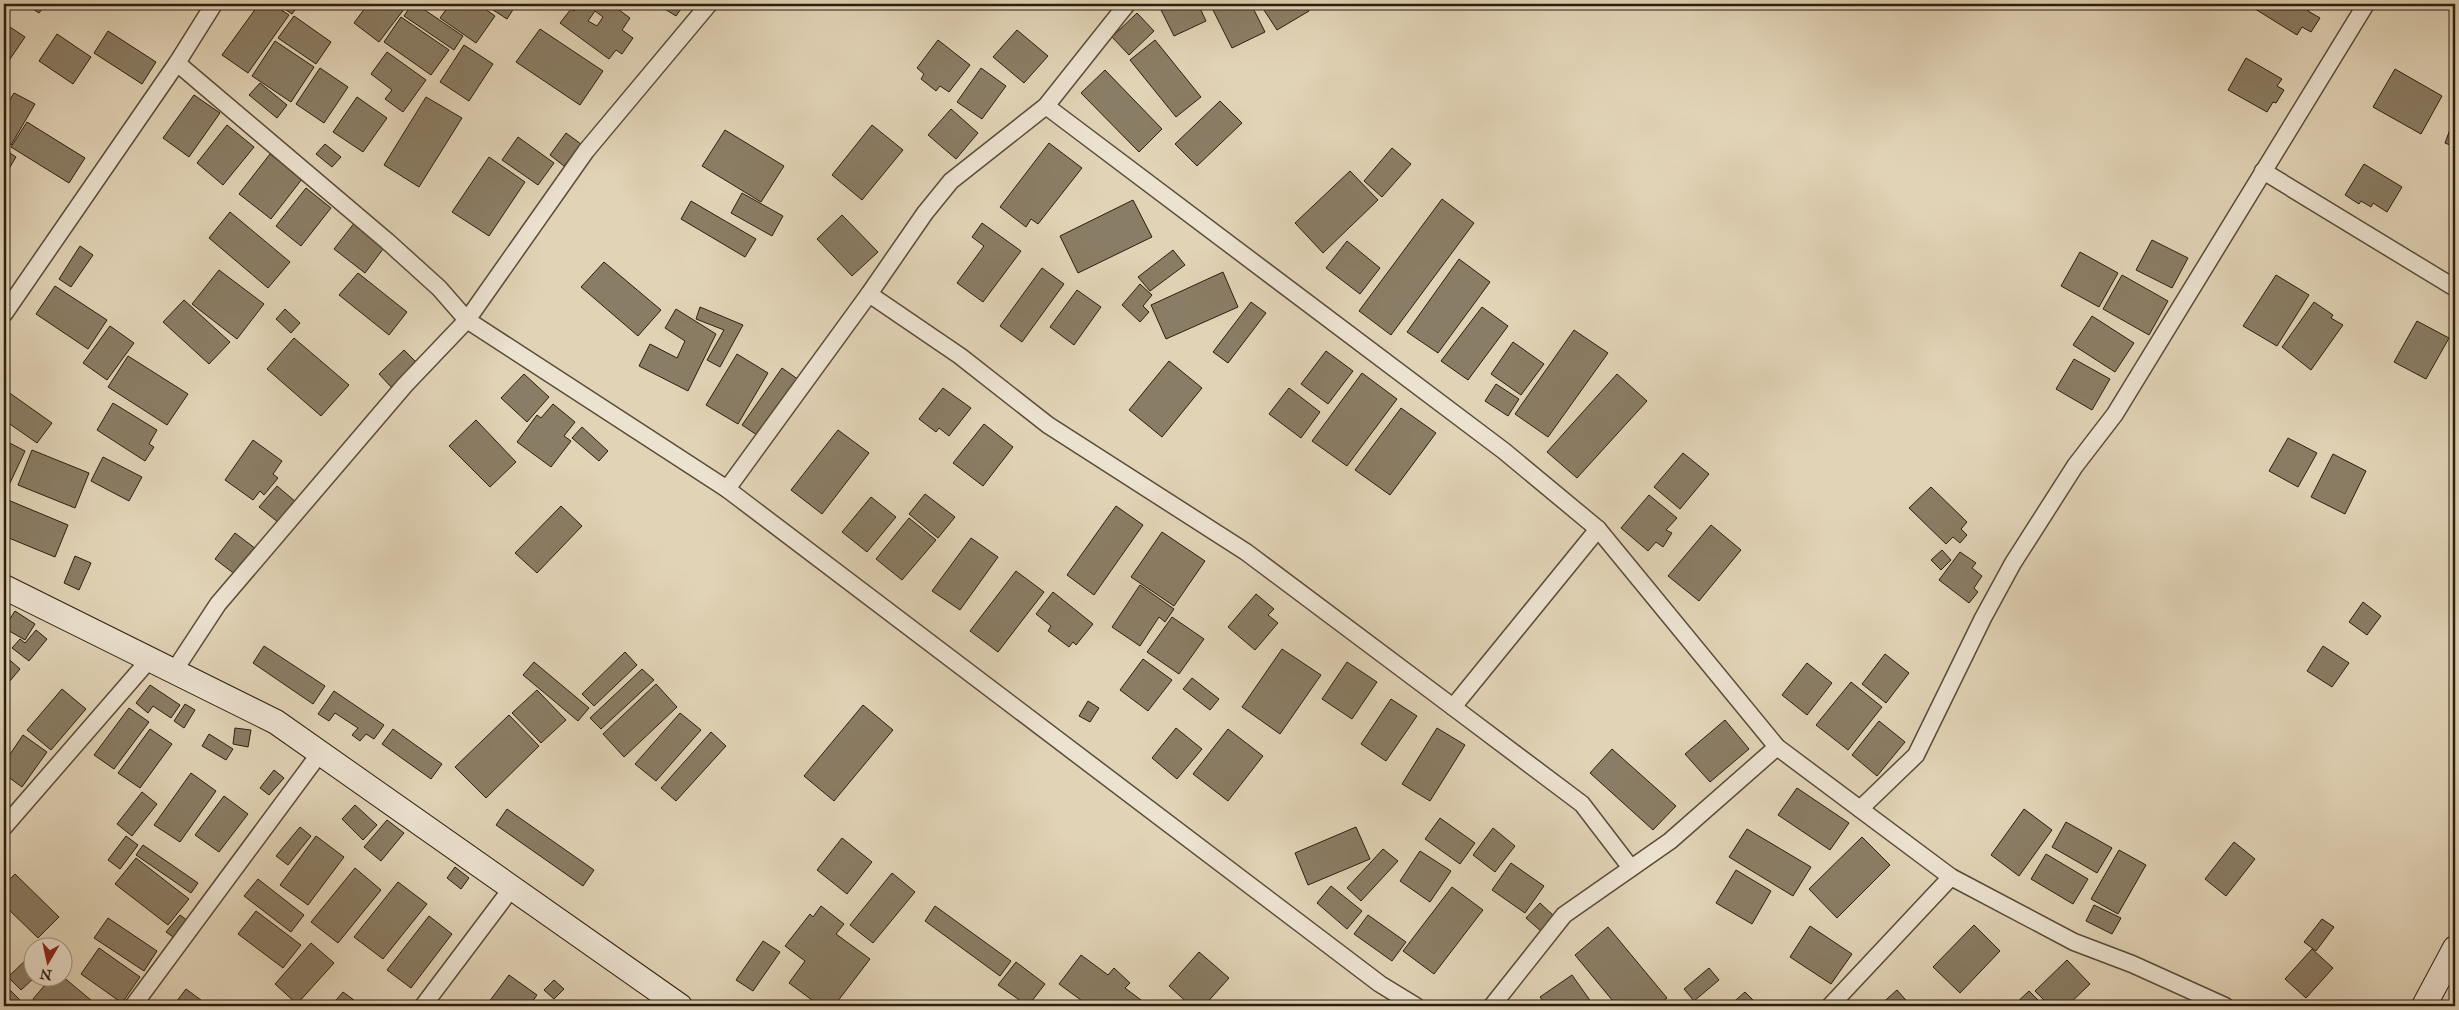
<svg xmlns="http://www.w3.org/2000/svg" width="2459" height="1010" viewBox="0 0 2459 1010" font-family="'IM FELL Great Primer',serif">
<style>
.building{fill:#8a7d65;stroke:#2c1f0e;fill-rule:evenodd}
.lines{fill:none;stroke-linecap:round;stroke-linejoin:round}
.street-casing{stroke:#594c38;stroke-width:19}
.secondary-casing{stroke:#2c1f0e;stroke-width:26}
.street{stroke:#ece2d0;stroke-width:16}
.secondary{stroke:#ece2d0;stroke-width:24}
</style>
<rect width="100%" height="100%" fill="#e1d3b6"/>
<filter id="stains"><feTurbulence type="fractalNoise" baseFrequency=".004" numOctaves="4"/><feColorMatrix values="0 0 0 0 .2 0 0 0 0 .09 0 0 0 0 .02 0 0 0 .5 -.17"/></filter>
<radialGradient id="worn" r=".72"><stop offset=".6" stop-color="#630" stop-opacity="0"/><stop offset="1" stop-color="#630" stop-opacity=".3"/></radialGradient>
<g class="building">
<path d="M25 4H46L39 13Z"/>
<path d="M259 4H272L289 15 248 73 222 55Z"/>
<path d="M277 4H299L292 14Z"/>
<path d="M368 4H408L379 42 354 23Z"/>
<path d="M412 4H416L463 36 454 50 404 16Z"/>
<path d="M450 4H478L495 16 476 43 440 18Z"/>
<path d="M484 4H507L514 8 507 19Z"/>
<path d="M580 4H611L630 18 622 30 633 38 622 54 616 50 609 59 560 23 571 9 574 11ZM595 11 603 17 597 26 588 21Z"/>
<path d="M662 4H680L683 6 676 16 660 6Z"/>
<path d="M1158 4H1198L1206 21 1174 36Z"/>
<path d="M1210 4H1251L1265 32 1232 48Z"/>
<path d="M1260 4H1305L1309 11 1277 30Z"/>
<path d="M2247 4H2312L2308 11 2320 18 2311 32 2302 27 2297 35Z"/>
<path d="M1137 13 1154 31 1129 55 1112 37Z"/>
<path d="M294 16 331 42 316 64 278 38Z"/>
<path d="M401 17 449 50 431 75 384 42Z"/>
<path d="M4 23 25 37 8 62 4 60Z"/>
<path d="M540 29 603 71 580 105 516 62Z"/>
<path d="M1017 30 1048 56 1024 83 993 57Z"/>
<path d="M108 31 156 62 142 84 94 53Z"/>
<path d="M57 34 91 57 73 84 39 61Z"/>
<path d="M938 40 970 65 949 92 940 86 936 91 921 79 924 74 917 68Z"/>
<path d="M1155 40 1201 97 1176 117 1130 60Z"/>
<path d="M275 41 314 67 291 102 252 76Z"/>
<path d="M464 45 493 64 469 101 440 82Z"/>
<path d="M387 52 426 80 403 112 385 99 392 90 371 74Z"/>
<path d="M2246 58 2282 79 2277 86 2284 90 2276 103 2273 102 2267 112 2228 90Z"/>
<path d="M320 68 348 87 324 123 296 104Z"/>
<path d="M981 68 1006 86 982 119 957 102Z"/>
<path d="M2395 69 2442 96 2421 134 2373 107Z"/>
<path d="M1105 70 1162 129 1139 152 1081 93Z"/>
<path d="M260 83 287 105 277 118 249 95Z"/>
<path d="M14 93 35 104 11 145 4 140V110Z"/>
<path d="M194 95 220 113 189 157 163 138Z"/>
<path d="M357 97 387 118 363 152 333 132Z"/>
<path d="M426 97 462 118 419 187 384 165Z"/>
<path d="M1220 101 1242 123 1197 166 1175 144Z"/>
<path d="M951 109 978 133 956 159 928 135Z"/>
<path d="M2455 116V147L2445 143Z"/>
<path d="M27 122 85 158 69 183 11 147Z"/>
<path d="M227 125 254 147 223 185 197 163Z"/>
<path d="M872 125 903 150 862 200 832 175Z"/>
<path d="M725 130 784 166 761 202 702 166Z"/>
<path d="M566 133 581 144 564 166 550 155Z"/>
<path d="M518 137 554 163 538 185 502 160Z"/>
<path d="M1049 143 1082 168 1038 224 1031 219 1026 227 1000 207Z"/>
<path d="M325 144 341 157 332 167 316 154Z"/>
<path d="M1392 148 1411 164 1382 197 1364 181Z"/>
<path d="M4 149 16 157 4 177Z"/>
<path d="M270 154 302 179 271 219 239 194Z"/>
<path d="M489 157 525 182 489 236 452 212Z"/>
<path d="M2364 164 2402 187 2387 212 2373 203 2371 207 2361 201 2359 204 2345 195Z"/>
<path d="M1350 171 1378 200 1323 253 1295 223Z"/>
<path d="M306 188 331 208 301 246 276 226Z"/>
<path d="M742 193 783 216 772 236 731 213Z"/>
<path d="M1442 199 1474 223 1391 335 1359 311Z"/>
<path d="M1133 200 1152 237 1078 273 1060 236Z"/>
<path d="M691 201 756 239 745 257 681 219Z"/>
<path d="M230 212 290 262 268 288 209 238Z"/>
<path d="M842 215 878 252 852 276 817 239Z"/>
<path d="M355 222 386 245 365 273 334 249Z"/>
<path d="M982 223 1021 251 983 302 957 283 984 246 972 237Z"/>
<path d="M2152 240 2188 258 2172 288 2136 270Z"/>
<path d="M1347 241 1380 268 1360 294 1326 268Z"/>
<path d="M80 246 93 255 71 287 59 279Z"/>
<path d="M1173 250 1185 265 1150 291 1138 277Z"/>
<path d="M2080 252 2118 273 2099 307 2061 286Z"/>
<path d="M1459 259 1490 282 1438 353 1407 332Z"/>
<path d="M604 262 661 310 638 336 581 287Z"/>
<path d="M1042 268 1064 284 1022 342 1000 326Z"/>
<path d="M219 270 264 304 237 339 192 304Z"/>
<path d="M1223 272 1238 307 1166 339 1151 305Z"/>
<path d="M358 273 407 312 389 335 339 295Z"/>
<path d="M2122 275 2168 301 2149 335 2103 309Z"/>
<path d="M2276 275 2309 295 2277 346 2243 326Z"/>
<path d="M1140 284 1152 295 1143 306 1149 312 1140 322 1122 305Z"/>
<path d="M55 286 107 320 88 349 36 314Z"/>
<path d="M1077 290 1101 307 1074 345 1050 327Z"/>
<path d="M184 300 230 342 209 364 163 322Z"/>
<path d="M1251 302 1266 313 1228 363 1213 352Z"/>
<path d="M2314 302 2333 315 2331 318 2343 325 2311 370 2282 347Z"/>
<path d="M700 307 743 325 720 367 707 360 724 330 696 319Z"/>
<path d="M1482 307 1508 326 1468 380 1441 361Z"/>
<path d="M285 309 300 323 291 333 276 319Z"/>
<path d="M676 309 716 334 688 391 639 366 650 344 677 358 685 341 665 328Z"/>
<path d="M2092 316 2134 343 2115 372 2073 345Z"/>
<path d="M2417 321 2449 338 2426 379 2394 362Z"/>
<path d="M110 326 134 343 107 380 83 363Z"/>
<path d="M1574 330 1608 353 1548 437 1515 414Z"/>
<path d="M294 338 349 385 321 416 267 369Z"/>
<path d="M1513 342 1544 364 1521 395 1491 374Z"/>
<path d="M404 350 418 364 393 389 379 374Z"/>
<path d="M1326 351 1353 371 1328 404 1301 384Z"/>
<path d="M737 354 768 373 738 424 706 405Z"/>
<path d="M128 356 188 394 167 425 108 387Z"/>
<path d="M2074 359 2110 379 2092 410 2056 389Z"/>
<path d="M1169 361 1202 388 1162 437 1129 410Z"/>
<path d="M782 368 799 380 760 437 742 425Z"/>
<path d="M1362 373 1397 399 1347 466 1312 441Z"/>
<path d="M524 374 549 397 527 422 501 398Z"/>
<path d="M1617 374 1647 401 1577 478 1547 452Z"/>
<path d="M1496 384 1519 399 1508 416 1485 401Z"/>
<path d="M943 388 971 408 949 436 939 428 936 432 919 419Z"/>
<path d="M1289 388 1320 412 1301 438 1269 414Z"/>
<path d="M4 389 52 423 37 443 4 420Z"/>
<path d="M113 403 157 430 149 444 154 447 145 461 97 430Z"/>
<path d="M553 404 575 422 564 436 571 441 551 467 517 442 537 415 541 418Z"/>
<path d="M1401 408 1436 433 1390 495 1355 470Z"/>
<path d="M476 420 516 462 490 487 449 446Z"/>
<path d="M984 424 1013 447 983 486 953 463Z"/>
<path d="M582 427 608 451 599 461 572 438Z"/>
<path d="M838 430 869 453 822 514 791 490Z"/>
<path d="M2288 438 2317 453 2298 487 2269 471Z"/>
<path d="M4 440 25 451 10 483 4 480Z"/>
<path d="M253 440 282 461 273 474 278 478 264 495 260 491 253 500 225 480Z"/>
<path d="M32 450 89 473 75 508 18 485Z"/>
<path d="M1683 453 1709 474 1680 509 1654 487Z"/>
<path d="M2333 454 2366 471 2345 514 2311 497Z"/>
<path d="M103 457 142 477 129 501 91 481Z"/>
<path d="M277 486 296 502 279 523 259 507Z"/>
<path d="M1931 487 1967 522 1961 529 1967 535 1960 543 1953 537 1946 544 1909 508Z"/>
<path d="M925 494 955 517 938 538 909 514Z"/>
<path d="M1649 495 1677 518 1666 530 1672 533 1663 547 1656 542 1648 551 1621 528Z"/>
<path d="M871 497 896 517 867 552 842 532Z"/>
<path d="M8 500 68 525 55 557 4 536V511Z"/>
<path d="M561 506 582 526 537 573 515 553Z"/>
<path d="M1116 506 1143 525 1094 595 1067 575Z"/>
<path d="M909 518 936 540 902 580 876 559Z"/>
<path d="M1711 525 1741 550 1699 601 1668 576Z"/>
<path d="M1162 532 1205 561 1174 606 1131 577Z"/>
<path d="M235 533 256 549 236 575 215 559Z"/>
<path d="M971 538 998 557 960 610 932 591Z"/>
<path d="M1942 550 1951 560 1941 570 1931 560Z"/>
<path d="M1960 552 1976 563 1972 568 1982 576 1974 588 1978 592 1969 603 1939 580Z"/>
<path d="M75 556 91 563 79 590 64 583Z"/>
<path d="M1016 571 1044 592 998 652 970 631Z"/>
<path d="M1140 585 1174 609 1165 622 1159 617 1140 646 1112 627Z"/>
<path d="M1053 592 1093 624 1076 645 1073 642 1069 647 1048 631 1051 626 1036 614Z"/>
<path d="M1256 594 1274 609 1268 615 1278 623 1255 650 1228 627Z"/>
<path d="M2363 602 2381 616 2367 635 2349 622Z"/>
<path d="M15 611 35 624 25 640 4 628Z"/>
<path d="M1172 617 1204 639 1179 674 1147 652Z"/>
<path d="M36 630 47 639 29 661 12 648 20 639 25 643Z"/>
<path d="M264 646 325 686 313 704 253 663Z"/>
<path d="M2323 646 2349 663 2332 687 2307 671Z"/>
<path d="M1282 649 1321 675 1280 734 1242 707Z"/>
<path d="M625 652 637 665 594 706 582 694Z"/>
<path d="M1885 654 1909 673 1886 703 1862 684Z"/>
<path d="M4 655 20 669 4 688Z"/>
<path d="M1143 659 1172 680 1148 711 1120 690Z"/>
<path d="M534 662 589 708 578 721 523 675Z"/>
<path d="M1347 662 1377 682 1352 719 1322 699Z"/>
<path d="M1807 663 1832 683 1807 715 1782 695Z"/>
<path d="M642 669 654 680 601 729 590 718Z"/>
<path d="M1192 678 1219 699 1210 710 1183 689Z"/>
<path d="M1851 682 1882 707 1848 750 1816 725Z"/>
<path d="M656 684 677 707 624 757 603 734Z"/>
<path d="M150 685 180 705 171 718 153 706 148 713 136 703Z"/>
<path d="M62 689 86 709 51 750 27 730Z"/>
<path d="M537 690 566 720 541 743 512 713Z"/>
<path d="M334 691 384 725 374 739 366 734 360 741 352 735 358 728 335 713 329 721 318 714Z"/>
<path d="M1391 699 1417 716 1386 761 1361 744Z"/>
<path d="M1088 701 1099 708 1090 722 1079 716Z"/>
<path d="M185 704 195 710 184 728 174 721Z"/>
<path d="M863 705 893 730 834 801 804 776Z"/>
<path d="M129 708 149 722 114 769 94 755Z"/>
<path d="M680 713 701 730 656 781 635 764Z"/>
<path d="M509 715 539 746 486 798 455 767Z"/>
<path d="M1725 720 1749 749 1710 782 1685 754Z"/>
<path d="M1879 721 1905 742 1877 776 1852 755Z"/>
<path d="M235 728 251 730 248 747 233 744Z"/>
<path d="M1176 728 1202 749 1177 779 1152 758Z"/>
<path d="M1437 728 1465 745 1430 801 1402 784Z"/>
<path d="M150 729 172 744 140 788 118 773Z"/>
<path d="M393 729 442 764 431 779 382 744Z"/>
<path d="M1228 729 1263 756 1228 801 1193 774Z"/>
<path d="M711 732 726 746 676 801 661 788Z"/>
<path d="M209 734 233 749 226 760 202 746Z"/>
<path d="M23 735 47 752 22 787 4 774V763Z"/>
<path d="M1612 749 1676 806 1653 830 1590 773Z"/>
<path d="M274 770 284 778 269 795 260 788Z"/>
<path d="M191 773 216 791 180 842 154 825Z"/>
<path d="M1797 788 1849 823 1830 850 1778 815Z"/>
<path d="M142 792 157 804 132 836 117 824Z"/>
<path d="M224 796 248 814 219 852 195 835Z"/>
<path d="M355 805 377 825 363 840 342 819Z"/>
<path d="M507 809 594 870 583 886 496 825Z"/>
<path d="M2024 809 2052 830 2019 876 1991 855Z"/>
<path d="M1440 818 1475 843 1460 864 1425 839Z"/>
<path d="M387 820 404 833 381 861 364 847Z"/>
<path d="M2066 822 2112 848 2097 873 2052 847Z"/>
<path d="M300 827 311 836 288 865 276 856Z"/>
<path d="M1356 827 1370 859 1308 885 1295 853Z"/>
<path d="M1493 828 1515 846 1495 872 1473 855Z"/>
<path d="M1747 829 1811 867 1793 896 1729 857Z"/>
<path d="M126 836 138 845 120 869 108 860Z"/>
<path d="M316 836 344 857 308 905 280 885Z"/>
<path d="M1862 837 1890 865 1837 918 1809 889Z"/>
<path d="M842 838 872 862 847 894 817 870Z"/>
<path d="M2234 842 2255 859 2226 896 2205 879Z"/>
<path d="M143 845 198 883 191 893 136 855Z"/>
<path d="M1383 849 1398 861 1361 901 1347 888Z"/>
<path d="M2119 850 2146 865 2118 914 2091 899Z"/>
<path d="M1420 851 1451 871 1430 902 1400 881Z"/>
<path d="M2046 854 2088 879 2073 904 2031 879Z"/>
<path d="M136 858 189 899 168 925 115 884Z"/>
<path d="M1511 863 1544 886 1525 913 1492 890Z"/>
<path d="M455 867 469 878 461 889 447 878Z"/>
<path d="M355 868 381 890 338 943 311 922Z"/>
<path d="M1736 870 1771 891 1752 924 1716 903Z"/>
<path d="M892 873 915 892 873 943 850 925Z"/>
<path d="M15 874 59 917 38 938 4 905V885Z"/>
<path d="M258 879 304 915 291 932 244 896Z"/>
<path d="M398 882 427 904 383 959 354 937Z"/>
<path d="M1331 886 1362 911 1347 929 1317 903Z"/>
<path d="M1452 887 1483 910 1434 974 1403 951Z"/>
<path d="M1540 903 1555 917 1542 932 1526 918Z"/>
<path d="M2094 905 2121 918 2112 934 2086 921Z"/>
<path d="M821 906 844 924 836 934 870 959 834 1006H820L789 983 805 961 785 946 810 914 813 917Z"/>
<path d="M935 906 1011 961 1000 976 925 921Z"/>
<path d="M256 911 301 945 283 968 238 934Z"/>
<path d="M180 915 192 924 179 941 166 932Z"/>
<path d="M1368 915 1406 942 1392 961 1354 934Z"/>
<path d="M429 916 452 934 411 988 387 970Z"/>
<path d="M108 918 157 951 144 971 94 938Z"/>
<path d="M2322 919 2334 927 2316 951 2304 942Z"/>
<path d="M1974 925 2000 951 1960 993 1933 967Z"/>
<path d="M1810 926 1852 954 1831 984 1790 957Z"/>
<path d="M1608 927 1667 998 1657 1006H1617L1575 955Z"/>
<path d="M763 941 780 952 753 991 736 980Z"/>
<path d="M311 943 334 963 297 1004 275 984Z"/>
<path d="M99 948 140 977 122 1003 81 974Z"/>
<path d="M2312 949 2333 968 2306 998 2285 979Z"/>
<path d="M1199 952 1229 978 1204 1006H1191L1169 986Z"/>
<path d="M32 954V978H34L21 990 8 977Z"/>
<path d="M1081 955 1108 975 1114 968 1130 983 1125 988 1145 1003 1142 1006H1089L1059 984Z"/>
<path d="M2067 960 2090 984 2067 1006H2050L2035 991Z"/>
<path d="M1016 962 1045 984 1028 1006 998 985Z"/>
<path d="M1709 968 1719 980 1694 1001 1684 989Z"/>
<path d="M509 975 537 995 529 1006H486Z"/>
<path d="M1572 975 1594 1006H1547L1540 997Z"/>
<path d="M62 976 98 1006H42L33 999 51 978Z"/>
<path d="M554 980 564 989 554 999 544 990Z"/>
<path d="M4 984 20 1000 14 1006H4Z"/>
<path d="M186 989 209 1006H173Z"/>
<path d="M1897 990 1911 1006H1879Z"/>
<path d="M2029 991 2044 1006H2013Z"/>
<path d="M343 992 362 1006H331Z"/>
<path d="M1745 992 1759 1006H1729Z"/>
</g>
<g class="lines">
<g class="street-casing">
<g id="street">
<path d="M177 63 387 241 439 288 467 320 727 489 1380 984 1416 1006"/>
<path d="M1046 106 1504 451 1598 529 1777 747 1951 877 2074 942 2132 964 2225 1006"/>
<path d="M2263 171 2455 288"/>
<path d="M869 294 960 356 1048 425 1246 552 1453 707 1582 804 1631 868"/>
<path d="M4 314 177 63 214 4"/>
<path d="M727 489 869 294 925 213 951 181 1046 106 1127 4"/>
<path d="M174 671 218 604 405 385 467 320 586 151 709 4"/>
<path d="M1453 707 1598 529"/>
<path d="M1860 809 1916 755 1983 618 2013 563 2075 466 2115 414 2366 4"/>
<path d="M4 827 149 660"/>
<path d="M133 1006 320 753"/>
<path d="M423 1006 511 889"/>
<path d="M1492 1006 1564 915 1670 841 1777 747"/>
<path d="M1830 1006 1951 877"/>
</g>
</g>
<g class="secondary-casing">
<g id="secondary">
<path d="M4 587 276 722 680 1006"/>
<path d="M2424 1006 2455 948"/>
</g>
</g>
<use href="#street" class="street"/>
<use href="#secondary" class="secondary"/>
</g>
<rect width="2459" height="1010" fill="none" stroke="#e1d3b6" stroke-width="20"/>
<rect x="5" y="5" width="2449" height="1000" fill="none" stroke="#2c1f0e" stroke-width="2.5"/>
<rect x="10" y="10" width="2439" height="990" fill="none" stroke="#2c1f0e"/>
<g transform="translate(48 962) rotate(189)"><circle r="24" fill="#ece2d0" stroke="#9f9482"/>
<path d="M0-4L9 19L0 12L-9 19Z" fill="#8f2418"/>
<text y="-8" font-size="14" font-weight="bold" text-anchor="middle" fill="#2c1f0e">N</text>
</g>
<rect width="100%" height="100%" filter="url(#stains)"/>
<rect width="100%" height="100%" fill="url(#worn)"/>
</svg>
